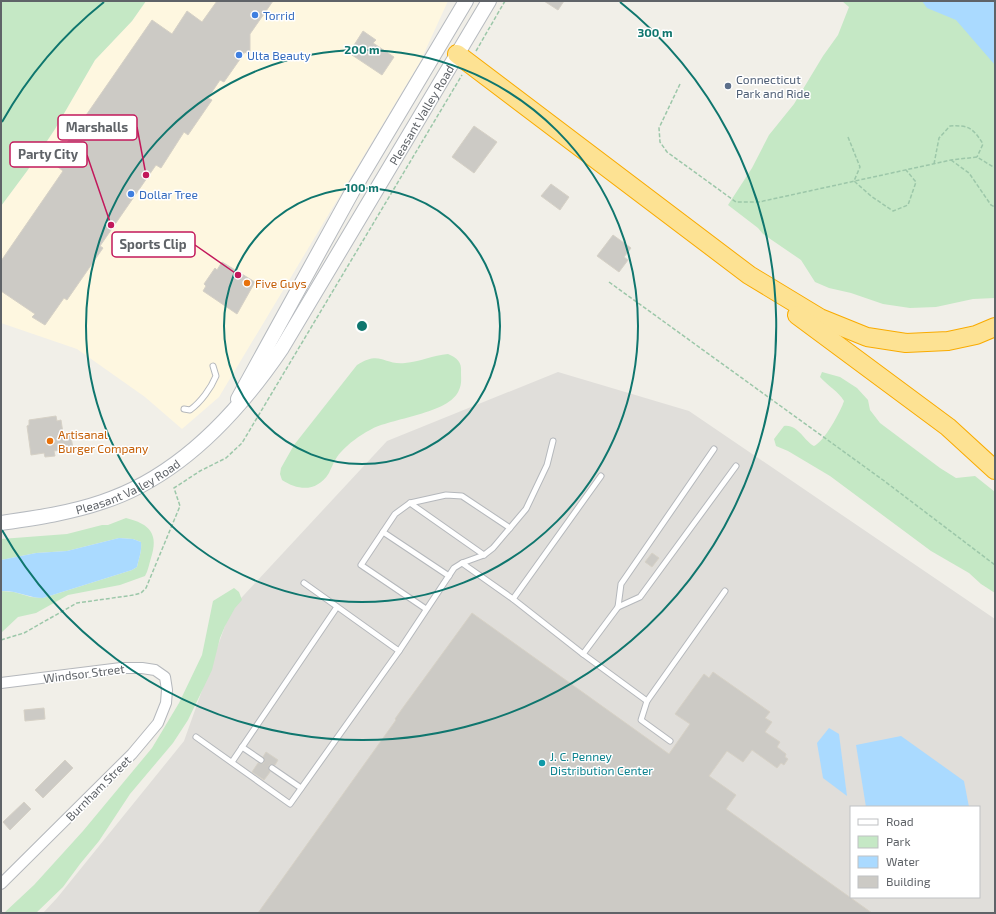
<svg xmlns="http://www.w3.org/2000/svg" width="996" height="914" viewBox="0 0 996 914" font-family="'Exo 2',sans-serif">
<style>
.commercial{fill:#fef7e0}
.industrial{fill:#e0deda;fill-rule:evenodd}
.green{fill:#c5e8c5}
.water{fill:#aadaff}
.building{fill:#cccac5;stroke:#d6d1c6}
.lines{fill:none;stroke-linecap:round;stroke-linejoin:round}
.lane-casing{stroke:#b5b8bc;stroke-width:7}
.street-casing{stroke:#b5b8bc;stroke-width:12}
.secondary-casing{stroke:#b6babf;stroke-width:16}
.highway-casing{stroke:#f9ab00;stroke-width:20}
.path{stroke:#9cc7a9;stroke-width:1.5;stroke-dasharray:4 2;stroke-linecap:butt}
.lane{stroke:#fff;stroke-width:5}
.street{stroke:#fff;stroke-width:10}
.secondary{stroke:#fff;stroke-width:14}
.highway{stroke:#fde293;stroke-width:18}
.ring{fill:none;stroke:#0f766e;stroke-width:2}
.shop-dot{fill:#3f7fe0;stroke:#fff;stroke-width:1.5}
.service-dot{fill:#5c6f8a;stroke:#fff;stroke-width:1.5}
.food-dot{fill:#e8710a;stroke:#fff;stroke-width:1.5}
.culture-dot{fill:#0f9aa8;stroke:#fff;stroke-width:1.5}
.labels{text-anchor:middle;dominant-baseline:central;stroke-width:3;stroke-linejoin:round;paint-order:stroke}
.shop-label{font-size:12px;fill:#366cbe;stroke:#fff;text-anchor:start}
.service-label{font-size:12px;fill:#4e5e75;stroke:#fff;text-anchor:start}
.street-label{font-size:12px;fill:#5f6368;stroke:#fff}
.food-label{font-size:12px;fill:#c56008;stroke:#fff;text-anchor:start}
.culture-label{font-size:12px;fill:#0d838f;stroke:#fff;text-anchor:start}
.centre{fill:#0f766e;stroke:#fff;stroke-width:2}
.ring-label{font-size:12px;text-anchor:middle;font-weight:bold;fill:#0f766e;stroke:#fff;stroke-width:3;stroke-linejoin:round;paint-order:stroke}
.leader{fill:none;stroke:#c2185b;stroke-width:1.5}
.callout-dot{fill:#c2185b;stroke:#fff;stroke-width:1.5}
.callout{fill:#fff;stroke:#c2185b;stroke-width:1.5}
.callout-label{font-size:13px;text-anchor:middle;font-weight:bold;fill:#5f6368}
</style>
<rect width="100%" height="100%" fill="#f1efe8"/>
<path class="commercial" d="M146 1H448L420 62 219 397 182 429 145 397 77 349 1 323V206L27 171 55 129 95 60 132 21Z"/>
<path class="industrial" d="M558 372 689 411 995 619V913H43L57 898 184 741 231 609 387 441ZM851 807H979V897H851Z"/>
<g class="green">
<path d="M1 1H146L132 21 95 60 55 129 27 171 1 206Z"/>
<path d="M842 1H995V298L973 299 936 307 910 308 883 304 851 293 829 288 815 282 801 260 763 234 758 228 728 205 752 168 769 135 794 104 823 56 838 35 849 7Z"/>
<path d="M448 354C457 358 462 362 461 372 461 378 462 384 459 390 450 414 390 418 370 430 360 435 348 444 341 452 335 458 333 465 329 473 317 492 299 491 282 480L280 474 281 468 294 445 357 365C381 350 382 365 405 363 420 362 433 355 448 354Z"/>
<path d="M822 372 840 377 857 388 868 400 870 410 880 423 940 468 956 478 975 476 995 492V593L981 584 969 573 931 551 830 476 788 451 776 446 774 439 784 426C798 424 804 441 814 446 824 442 841 411 844 401 839 392 828 386 820 377Z"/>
<path d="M126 518C150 524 159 534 151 558 149 564 148 571 145 576L120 585 68 595 36 613 18 617 1 633V591L14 592 31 597 43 598 132 570 137 567C139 558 142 551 141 542L133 539 119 538 67 551 36 553 1 560V539L67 534 102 525H108Z"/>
<path d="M234 588 239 592 242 600 235 608 225 626 220 638 212 670 188 720 173 743 130 794 99 841 80 864 63 887 36 913H4L34 885 83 831 152 748 179 703 202 655 213 601Z"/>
</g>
<g class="water">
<path d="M922 1H995V65L956 20 927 8Z"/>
<path d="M119 538 133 539 141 542C142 551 139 558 137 567L132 570 43 598C29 598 16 590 1 591V560L36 553 67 551Z"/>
<path d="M829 728 839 734 847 796 823 778 817 743Z"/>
<path d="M901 736 964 781 969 807H866L856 745Z"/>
</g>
<g class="building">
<path d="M217 1H273L250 34V56L245 52 224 82 220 80 208 98 212 100 188 135 184 132 161 168 156 165 100 246 103 248 67 300 64 298 45 325 32 317 35 314 1 291V261L63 171 53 163 152 20 172 34 187 11 202 22Z"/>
<path d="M544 1H564L558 10Z"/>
<path d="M363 31 376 40 373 43 394 57 382 75 349 53Z"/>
<path d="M474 126 497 142 474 173 452 157Z"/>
<path d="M551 184 569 197 560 210 541 196Z"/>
<path d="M613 235 631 248 624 257 628 260 619 272 597 256Z"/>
<path d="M222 262 255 282 237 314 203 291 206 286 204 284 215 268 217 270Z"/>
<path d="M56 416 57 421 61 420 63 433 70 432 73 448 54 451 55 456 45 457 44 453 31 455 27 426 29 425V420Z"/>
<path d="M652 553 659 558 652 567 645 562Z"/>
<path d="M472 613 669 754 690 724 675 714 704 674 709 678 713 672 770 712 765 718 772 722 765 732 780 742 777 747 786 754 785 757 788 759 784 765 781 763 777 768 752 750 743 762 727 751 709 776 736 795 726 809 872 913H258L396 720 395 719 402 709Z"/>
<path d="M44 708 45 719 25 721 24 710Z"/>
<path d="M266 752 278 760 275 765H269L270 772 264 780 252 772 258 763H264L263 757Z"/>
<path d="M65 760 73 768 43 798 35 790Z"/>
<path d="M24 802 31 809 10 830 3 822Z"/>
</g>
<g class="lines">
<g class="lane-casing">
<g id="lane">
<path d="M184 409 190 410C201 402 211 388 216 376L213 366"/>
<path d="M714 449 621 584 618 607 583 654 647 701 725 591"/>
<path d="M410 503 484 555"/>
<path d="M383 532 449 576"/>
<path d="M304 583 399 651 454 568 462 563"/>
<path d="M513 599 462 563 484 555 493 548 526 509 547 465 553 441"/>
<path d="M618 607 640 597 736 466"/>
<path d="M426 609 361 565 395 514 410 503 446 495 462 496 510 528"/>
<path d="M583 654 513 599 601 476"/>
<path d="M647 701 641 720 670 741"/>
<path d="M196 737 290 804 399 651"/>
<path d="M242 747 261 760"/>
<path d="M232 762 337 607"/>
<path d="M272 768 301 788"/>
</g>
</g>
<g class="street-casing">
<path id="street" d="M1 683 121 668H142L155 670 165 677 167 690 166 703 158 723 132 754 1 884"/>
</g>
<g class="secondary-casing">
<g id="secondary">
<path d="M238 399 352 192 466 1"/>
<path id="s1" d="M1 523C35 518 70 513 102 502 179 477 238 413 282 348L489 1"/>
</g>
</g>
<g class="highway-casing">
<g id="highway">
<path d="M457 54 749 275 820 318 867 337 906 343 948 341 976 335 995 327"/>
<path d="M797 315 948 427 995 470"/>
</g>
</g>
<g class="path">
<path d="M476 51 505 1"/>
<path d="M680 84 659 128 660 142 667 152 736 202H759L951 160 977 157 995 168"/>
<path d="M848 137 860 167 854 181 871 196 893 211 908 205 916 182 906 170"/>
<path d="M951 160 969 173 991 205 995 207"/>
<path d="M934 164 939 138 950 126C969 125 973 128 983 144L977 157"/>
<path d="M609 282 883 480 995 565"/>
<path d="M1 640 24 633 77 603 134 595 141 593 146 588 180 506 174 488 200 471 226 458 242 443 462 75"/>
</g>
<use href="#lane" class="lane"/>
<use href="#street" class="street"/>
<use href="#secondary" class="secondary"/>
<use href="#highway" class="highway"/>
</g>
<g class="ring">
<circle cx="362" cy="326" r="138"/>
<circle cx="362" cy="326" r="276"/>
<path d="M2 122A414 414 0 0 1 104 2M620 2A414 414 0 1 1 2 530"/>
</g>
<g class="shop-dot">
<circle cx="255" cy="15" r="4"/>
<circle cx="239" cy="55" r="4"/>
<circle cx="131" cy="194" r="4"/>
</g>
<circle class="service-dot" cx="728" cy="86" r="4"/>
<g class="food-dot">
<circle cx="247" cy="283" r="4"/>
<circle cx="50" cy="441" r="4"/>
</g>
<circle class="culture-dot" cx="542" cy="763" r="4"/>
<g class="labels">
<g class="shop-label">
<text x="263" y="15">Torrid</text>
<text x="247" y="55">Ulta Beauty</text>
<text x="139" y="194">Dollar Tree</text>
</g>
<g class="service-label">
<text x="736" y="79">Connecticut<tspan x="736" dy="14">Park and Ride</tspan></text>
</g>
<g class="street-label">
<text stroke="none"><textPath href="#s1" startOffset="616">Pleasant Valley Road</textPath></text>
<text stroke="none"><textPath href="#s1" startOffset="133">Pleasant Valley Road</textPath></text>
<text transform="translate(84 673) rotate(-7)">Windsor Street</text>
<text transform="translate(98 788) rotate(-45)">Burnham Street</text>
</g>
<g class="food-label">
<text x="255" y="283">Five Guys</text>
<text x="58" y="434">Artisanal<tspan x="58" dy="14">Burger Company</tspan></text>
</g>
<g class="culture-label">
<text x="550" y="756">J. C. Penney<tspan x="550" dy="14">Distribution Center</tspan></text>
</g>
</g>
<circle cx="362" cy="326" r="6" class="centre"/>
<g class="ring-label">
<text x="655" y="37">300 m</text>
<text x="362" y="54">200 m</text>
<text x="362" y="192">100 m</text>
</g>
<path class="leader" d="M146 175L137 127M111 225L87 155M238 275L195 245"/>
<g class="callout-dot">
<circle cx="146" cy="175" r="4"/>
<circle cx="111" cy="225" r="4"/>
<circle cx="238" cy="275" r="4"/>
</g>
<g class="callout">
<rect x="58" y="115" width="79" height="25" rx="4"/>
<rect x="10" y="142" width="77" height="25" rx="4"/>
<rect x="112" y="232" width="83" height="25" rx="4"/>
</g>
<g class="callout-label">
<text x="97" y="132">Marshalls</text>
<text x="48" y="159">Party City</text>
<text x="153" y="249">Sports Clip</text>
</g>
<rect width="996" height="914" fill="none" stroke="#5f6368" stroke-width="4"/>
<rect x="850" y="806" width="130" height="92" fill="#ffffff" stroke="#bfc1c3"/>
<rect x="858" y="819" width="20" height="6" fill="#ffffff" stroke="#bfc1c3"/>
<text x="886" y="826" font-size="12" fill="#5f6368">Road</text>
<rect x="858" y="836" width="20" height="12" fill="#c5e8c5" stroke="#bfc1c3"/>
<text x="886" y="846" font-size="12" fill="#5f6368">Park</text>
<rect x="858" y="856" width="20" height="12" fill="#aadaff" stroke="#bfc1c3"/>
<text x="886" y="866" font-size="12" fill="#5f6368">Water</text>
<rect x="858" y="876" width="20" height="12" fill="#cccac5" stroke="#bfc1c3"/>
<text x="886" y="886" font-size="12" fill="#5f6368">Building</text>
</svg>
